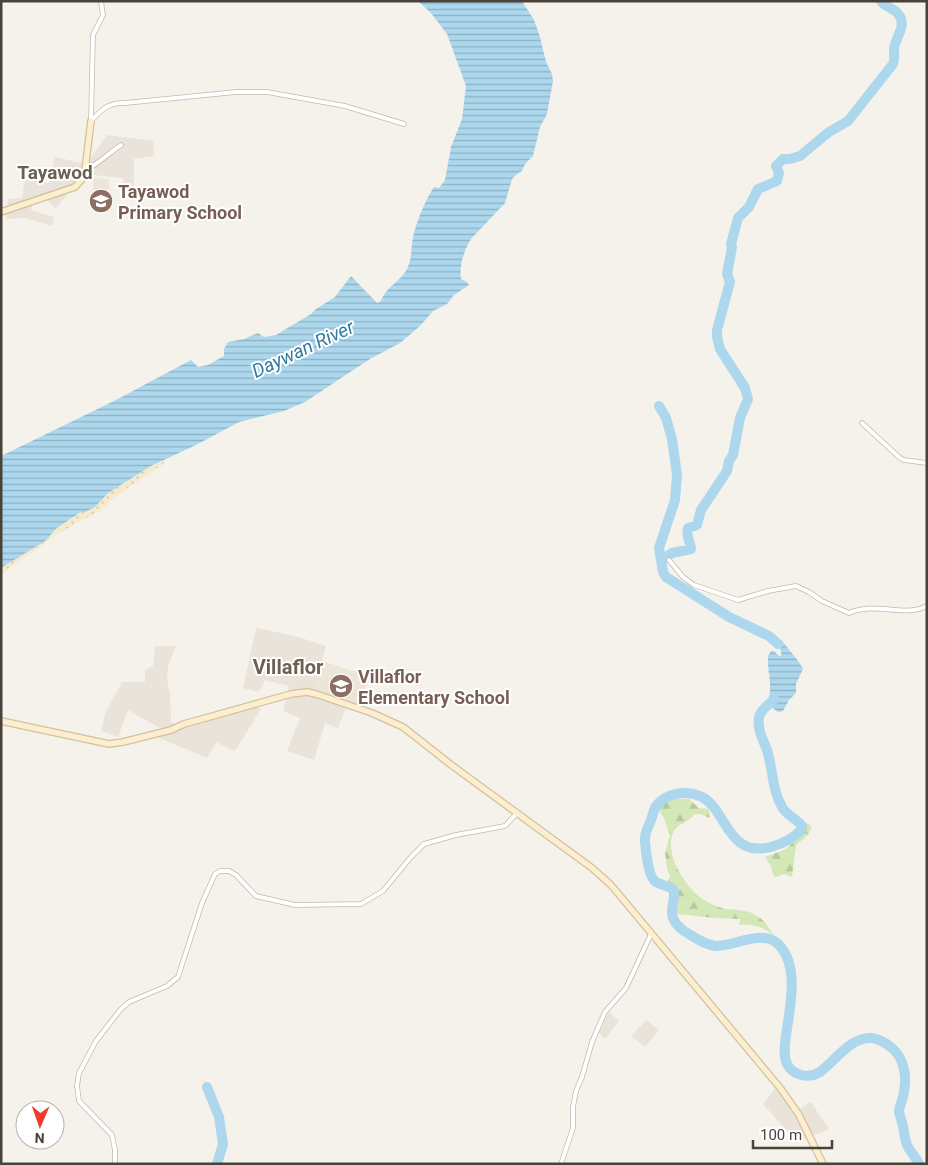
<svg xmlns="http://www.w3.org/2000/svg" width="928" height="1165" viewBox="0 0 928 1165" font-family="Roboto,sans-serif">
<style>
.residential{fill:#e9e3da}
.education{fill:#ede5d7}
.forest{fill:url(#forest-firs)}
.sand{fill:url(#sand-dots)}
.water{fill:url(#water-rules)}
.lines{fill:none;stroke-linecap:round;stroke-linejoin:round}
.river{stroke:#acd7ed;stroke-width:10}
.street-casing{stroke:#c0b9af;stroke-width:5.5}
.secondary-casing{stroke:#d2c19e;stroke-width:8}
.street{stroke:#fff;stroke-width:4}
.secondary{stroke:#fceecf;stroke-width:5.5}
.labels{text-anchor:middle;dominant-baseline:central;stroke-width:4;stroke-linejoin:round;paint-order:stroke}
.education-label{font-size:18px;font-weight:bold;fill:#785e54;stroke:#fff;text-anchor:start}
.neighbourhood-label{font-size:19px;font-weight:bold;fill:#6c5f51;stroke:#fff}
.water-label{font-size:19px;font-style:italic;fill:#3379a1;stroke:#fff}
.quarter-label{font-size:20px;font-weight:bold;fill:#6c5f51;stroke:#fff}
</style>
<defs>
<pattern id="forest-firs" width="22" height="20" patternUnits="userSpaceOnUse" patternTransform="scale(1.25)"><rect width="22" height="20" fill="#d4e7b7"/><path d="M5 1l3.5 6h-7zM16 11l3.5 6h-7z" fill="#b8c79e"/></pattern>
<pattern id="sand-dots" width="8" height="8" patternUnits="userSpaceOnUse" patternTransform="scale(1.25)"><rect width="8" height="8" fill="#f6eacb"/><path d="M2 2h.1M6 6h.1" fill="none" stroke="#d4caaf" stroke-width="1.8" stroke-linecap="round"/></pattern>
<pattern id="water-rules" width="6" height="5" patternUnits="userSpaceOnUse" patternTransform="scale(1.25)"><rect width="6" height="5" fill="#acd7ed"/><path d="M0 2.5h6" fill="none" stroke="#8eb0c1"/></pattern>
</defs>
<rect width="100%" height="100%" fill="#f5f2ec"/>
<g class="residential">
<path d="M107 135 153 141 154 156 134 159V192H124L123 178 84 174 56 208 43 197 33 201 31 210 54 217 52 226 26 218 6 219 8 199 22 198 25 179 49 183 55 157 86 164Z"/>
<path d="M256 628 295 636 326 646 322 661 347 705 338 728 325 723 314 760 287 751 300 718 283 711 289 686 265 680 259 692 243 688Z"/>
<path d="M155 646H176L168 666 167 679 170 695 171 722 177 726 251 705 261 709 235 751 216 742 207 758 152 735 165 731 128 710 118 737 101 731 106 711 122 682H145V670L153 666Z"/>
<path d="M609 1012 619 1021 605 1039 599 1033Z"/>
<path d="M646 1020 659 1030 645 1047 631 1036Z"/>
<path d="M778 1085 796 1111 811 1102 829 1129 797 1142 763 1104Z"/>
</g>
<g class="education">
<path d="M93 178 109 179 108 209H93Z"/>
<path d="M322 661 369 676 360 709 314 694Z"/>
</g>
<g class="forest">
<path d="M667 799H689L699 808 708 809 710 813V818L700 814H695C688 821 687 821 680 825 666 833 671 857 677 868 688 888 699 901 722 908 727 910 732 909 737 910 755 911 765 919 773 935 764 927 751 923 739 925L740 919 714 918 678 914C670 906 677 902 675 893 674 889 670 886 667 883L670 876 667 869 665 853 670 835 663 816 658 810 662 803Z"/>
<path d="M807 823 812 827 808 835 796 845 792 877 784 874 776 877 773 875 771 866 765 857 786 849 802 834Z"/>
</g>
<path class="sand" d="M168 461 116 496 101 510 59 533 1 574V568L52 535 57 529 81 512C94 512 100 499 109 492 114 488 120 485 126 482 140 474 152 463 168 461Z"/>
<g class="water">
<path d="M418 1H522L534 20 540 37 546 62 552 74 553 81 547 114 540 127 533 156 525 164 522 171 517 174 512 179 505 203 471 239C464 251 459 265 461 279L467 282 469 285 454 295 447 304 433 311 420 326 400 343 370 359 305 402 284 411 239 422 196 445 151 466 108 493 95 507 85 512H81L57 528 45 541 1 568V456L114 401 191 360 198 367 208 365 224 356V349L228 342 244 339 258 333 264 337 276 335 311 314 316 309 335 297 351 276 377 303 381 301C385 288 399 282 406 271 412 261 411 248 413 237 417 220 425 201 434 187L439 188 445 180 451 147 462 119 466 86 447 34 431 13Z"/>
<path d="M769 636C773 638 778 638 781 640 784 643 802 665 803 669L796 684V693L789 700 783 711 778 712 770 706 765 708C775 690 767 674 768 656L771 651H774L779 656H781C783 648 774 642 769 636Z"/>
</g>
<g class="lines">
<g class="river">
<path d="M659 406 666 418 672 439 677 475 675 500 659 548 663 572 666 577 729 617 769 636 778 644"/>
<path d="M662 560 672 553 691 549C691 541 685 537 688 528L697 525 701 510 727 471 729 461 733 455 740 418 748 399 745 388 720 349 717 337V330L730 282 727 274 732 247 731 244 738 218 749 207 758 189 777 181 779 173 776 166 783 159H790L800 156 829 132 848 121 893 64C895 59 894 55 894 49 895 38 907 26 899 15 895 8 886 8 881 1"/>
<path d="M774 699C769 705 761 709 759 717 757 730 763 739 767 750 773 769 772 790 782 807 786 815 796 818 802 826L801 830C794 838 781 844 771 847 727 858 727 810 702 797 687 790 667 792 656 806 653 810 653 816 651 820 648 828 644 832 645 842 646 851 648 877 656 882 661 885 668 886 673 889 677 898 669 908 673 918 676 926 682 930 689 934 697 939 706 945 716 946 735 946 762 929 778 944 800 965 790 1008 786 1035 785 1044 783 1055 787 1064 793 1076 809 1079 820 1072 835 1061 851 1036 872 1038 880 1039 886 1043 892 1048 906 1060 907 1080 903 1097 902 1101 899 1107 899 1112 899 1112 901 1119 901 1119 904 1127 904 1137 907 1145 910 1152 916 1157 919 1164"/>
<path d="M207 1087 219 1117 223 1144 217 1164"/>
</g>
<g class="street-casing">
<g id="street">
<path d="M91 121C101 110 109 102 125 103L236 92H267L345 106 404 124"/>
<path d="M91 121 93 35 103 15 101 1"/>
<path d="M85 170C96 166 110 152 121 145"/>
<path d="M862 423 900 458 904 460 927 463"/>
<path d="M669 560 683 577 694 585 738 600 768 591 796 586 809 592 822 601 849 613C876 601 904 618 927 606"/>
<path d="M115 1164V1150L112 1135 79 1101 77 1086 79 1073 96 1041 121 1009 129 1002 167 986 178 977 202 903 215 874 220 871H229L236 875 256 896 295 905 361 904 383 891 411 857 424 844 456 835 505 826 517 813"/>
<path d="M561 1164 573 1128V1107L576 1091 582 1077 592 1042 605 1012 626 988 651 934"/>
</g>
</g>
<g class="secondary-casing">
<g id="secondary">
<path d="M1 212 75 187 83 178 85 170 91 121"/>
<path d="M1 721 109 744 123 742 171 730 184 724 291 694 307 692 316 694 372 713 403 727 450 764 592 868 611 885 781 1089 799 1115 823 1164"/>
</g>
</g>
<use href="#street" class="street"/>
<use href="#secondary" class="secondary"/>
</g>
<defs>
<g id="school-disc" transform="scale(1.25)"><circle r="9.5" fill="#8d6e63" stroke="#fff"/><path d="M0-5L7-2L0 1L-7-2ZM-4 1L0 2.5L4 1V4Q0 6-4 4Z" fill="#fff"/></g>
</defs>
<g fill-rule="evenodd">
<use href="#school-disc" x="101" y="201"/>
<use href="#school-disc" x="341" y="686"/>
</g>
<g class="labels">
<g class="education-label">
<text x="118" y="191">Tayawod<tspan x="118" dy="21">Primary School</tspan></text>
<text x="358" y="676">Villaflor<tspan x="358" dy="21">Elementary School</tspan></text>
</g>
<g class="neighbourhood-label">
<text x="55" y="172">Tayawod</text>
</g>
<g class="water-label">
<text transform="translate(303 349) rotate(-25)">Daywan River</text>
</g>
<g class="quarter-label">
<text x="288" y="667">Villaflor</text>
</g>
</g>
<rect width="928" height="1165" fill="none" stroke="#49423a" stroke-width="5"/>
<g transform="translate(40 1125) rotate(182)"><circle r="24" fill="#ffffff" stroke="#b6b3b0"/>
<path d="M0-4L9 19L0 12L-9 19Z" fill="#ef3b29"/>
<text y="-8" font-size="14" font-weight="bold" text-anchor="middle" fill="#49423a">N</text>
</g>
<path d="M753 1140v8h79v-8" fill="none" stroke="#49423a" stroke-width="2.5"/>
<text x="760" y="1140" font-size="15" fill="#49423a" stroke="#ffffff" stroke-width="4" paint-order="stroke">100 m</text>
</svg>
